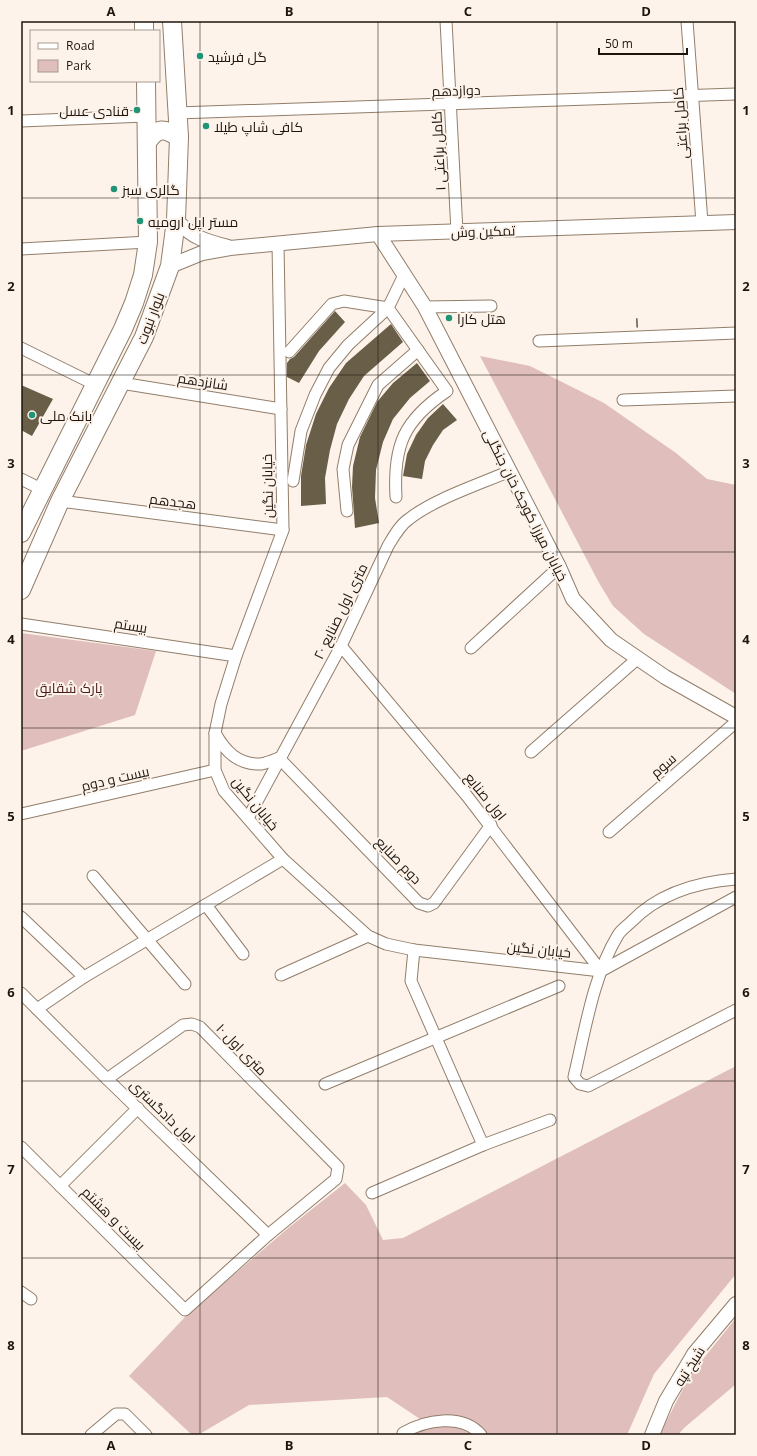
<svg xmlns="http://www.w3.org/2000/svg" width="757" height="1456" viewBox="0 0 757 1456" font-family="'Open Sans',Cairo,sans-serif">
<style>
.green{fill:#e0bebb}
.building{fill:#695e47}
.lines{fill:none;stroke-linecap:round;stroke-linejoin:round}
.minor-casing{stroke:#927e6a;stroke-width:13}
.tertiary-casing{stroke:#927e6a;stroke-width:16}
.primary-casing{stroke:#927e6a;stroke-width:20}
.minor{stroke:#fff;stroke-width:11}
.tertiary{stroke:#fff;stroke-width:14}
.primary{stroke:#fff;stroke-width:18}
.grid{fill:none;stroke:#1e160e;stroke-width:1;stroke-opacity:0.55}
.poi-dot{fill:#219376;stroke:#fdf3eb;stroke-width:1.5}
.labels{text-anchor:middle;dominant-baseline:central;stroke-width:4;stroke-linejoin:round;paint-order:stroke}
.poi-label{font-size:14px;fill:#1e160e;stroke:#fdf3eb;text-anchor:start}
.street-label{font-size:14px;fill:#1e160e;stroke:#fdf3eb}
.park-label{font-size:14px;fill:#4b1a19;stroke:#fdf3eb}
.neatline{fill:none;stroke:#1e160e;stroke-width:1.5}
.grid-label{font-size:13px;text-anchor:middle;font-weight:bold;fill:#1e160e}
</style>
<rect width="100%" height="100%" fill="#fdf3eb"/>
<g class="green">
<path d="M480 356 530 366 604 403 676 453 707 479 736 485V694L644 634 613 606 598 581Z"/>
<path d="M21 633 156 651 135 715 21 751Z"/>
<path d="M736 1066V1274L654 1374 627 1435H487L478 1427 423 1421 387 1397 249 1405 198 1435H192L129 1376 187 1315 287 1229 345 1183 366 1205 383 1240 403 1238Z"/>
<path d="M736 1318V1384L684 1428 678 1435H659L691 1374Z"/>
<path d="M438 1425 457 1427 472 1435H416L423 1430Z"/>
</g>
<g class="building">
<path d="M335 311 345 322 319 351 299 383 287 377V363L290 359 294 357Z"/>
<path d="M391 324 403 342 364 376 349 399 337 424 330 450 325 478 326 504 301 506V476L306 445 316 414 329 388 346 363Z"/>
<path d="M417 363 430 381 410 398 393 419 383 442 376 470 375 498 379 523 355 528 352 487 353 466 360 437 377 402 393 383Z"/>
<path d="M21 385 53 399 32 436 21 430Z"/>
<path d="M443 404 457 420 443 430 433 445 425 461 422 479 403 476 407 454 416 435 428 418Z"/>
</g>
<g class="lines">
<g class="minor-casing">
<g id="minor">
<path d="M446 21 457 232"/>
<path d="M687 21 702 223"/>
<path d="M177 113 736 94"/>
<path d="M21 121 146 116"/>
<path d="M278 244 283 530 236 656 221 704 215 733V770L224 791 283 859 368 936 386 944 414 950 601 971 736 897"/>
<path d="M21 249 148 242"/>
<path d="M425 307 491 306"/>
<path d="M539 341 736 333"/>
<path d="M21 348 94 384"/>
<path d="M289 352 332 304 344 301 388 308 404 275"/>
<path d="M121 383 281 409"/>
<path d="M623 400 736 396"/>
<path d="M21 479 41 489"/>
<path d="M293 481 301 431 315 395 329 368 348 345 388 308 447 391C404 420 393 445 396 497"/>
<path d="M60 501 283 530"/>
<path d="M347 511 343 469 348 445 378 385 418 350"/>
<path d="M21 624 236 656"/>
<path d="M341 646 467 796 601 971"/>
<path d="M471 648 559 567"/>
<path d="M215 733C225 751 238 765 261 764 267 763 274 760 279 758L419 903 428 906 434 903 491 825"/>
<path d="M531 752 637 659"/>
<path d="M21 814 215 770"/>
<path d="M248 818 341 646 388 546C394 536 400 525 409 519 434 499 480 484 510 471"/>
<path d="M609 832 736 722"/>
<path d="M93 876 185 984"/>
<path d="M736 879C698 882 658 894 631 922 627 926 621 930 618 935 593 976 585 1031 574 1077L580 1084 588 1086 736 1010"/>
<path d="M206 905 243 954"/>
<path d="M21 917 84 977"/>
<path d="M414 950 411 981 483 1145"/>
<path d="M281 975 368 936"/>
<path d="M21 993 107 1079 268 1235"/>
<path d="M37 1009 84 977 283 859"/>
<path d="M325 1084 559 986"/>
<path d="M21 1147 185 1310 268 1235 336 1179 338 1167 200 1027 192 1024 183 1025 107 1079"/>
<path d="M60 1186 138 1108"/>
<path d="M372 1193 483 1145 550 1120"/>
<path d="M21 1292 31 1299"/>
<path d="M403 1433C425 1420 462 1413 481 1435"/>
<path d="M91 1435 116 1414H125L146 1435"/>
</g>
</g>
<g class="tertiary-casing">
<g id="tertiary">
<path d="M176 220C193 238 205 241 228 247"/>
<path d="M378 234 425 307 559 567 573 599 611 640 665 677 736 717"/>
<path d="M170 266 202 253 230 248 378 234 736 222"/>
<path d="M652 1435 666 1401 694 1354 736 1304"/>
</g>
</g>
<g class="primary-casing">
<g id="primary">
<path d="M144 21V31"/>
<path d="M147 142C158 127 163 128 179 137"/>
<path d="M21 533 123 329 134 303 143 275 148 242 146 81"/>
<path d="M21 590 60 501 144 337 170 266 176 220 179 137 172 21"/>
</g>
</g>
<use href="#minor" class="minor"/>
<use href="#tertiary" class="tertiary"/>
<use href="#primary" class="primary"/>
</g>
<path class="grid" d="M200 21V1435M378 21V1435M557 21V1435M21 198H736M21 375H736M21 552H736M21 728H736M21 904H736M21 1081H736M21 1258H736"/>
<g class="poi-dot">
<circle cx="200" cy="56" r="4"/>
<circle cx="137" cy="110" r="4"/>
<circle cx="206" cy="126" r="4"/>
<circle cx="114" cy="189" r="4"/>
<circle cx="140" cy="221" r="4"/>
<circle cx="449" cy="318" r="4"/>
<circle cx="32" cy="415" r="4"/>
</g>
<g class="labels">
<g class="poi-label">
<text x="208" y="56">گل فرشید</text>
<text x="129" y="110" text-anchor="end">قنادی عسل</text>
<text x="214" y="126">کافی شاپ طیلا</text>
<text x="122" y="189">گالری سبز</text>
<text x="148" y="221">مستر اپل ارومیه</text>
<text x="457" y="318">هتل کارا</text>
<text x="40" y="415">بانک ملی</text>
</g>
<g class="street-label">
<text transform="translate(456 90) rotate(-2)">دوازدهم</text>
<text transform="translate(680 123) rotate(-94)">کامل براعتی</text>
<text transform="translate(438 151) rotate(-93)">کامل براعتی ۱</text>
<text transform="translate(483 231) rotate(-2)">تمکین وش</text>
<text transform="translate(150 318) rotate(-69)">بلوار نبوت</text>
<text transform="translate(637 322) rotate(-2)">۱</text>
<text transform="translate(203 381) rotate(9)">شانزدهم</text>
<text transform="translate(267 486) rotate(-91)">خیابان نگین</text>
<text transform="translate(173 501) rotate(7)">هجدهم</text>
<text transform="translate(526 505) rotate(63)">خیابان میرزا کوچک خان جنگلی</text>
<text transform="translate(340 611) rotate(-64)">۲۰ متری اول صنایع</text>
<text transform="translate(131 625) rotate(9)">بیستم</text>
<text transform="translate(663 765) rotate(-41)">سوم</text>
<text transform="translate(115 778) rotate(-13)">بیست و دوم</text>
<text transform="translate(486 796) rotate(51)">اول صنایع</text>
<text transform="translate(256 803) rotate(51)">خیابان نگین</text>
<text transform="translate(399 860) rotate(46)">دوم صنایع</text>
<text transform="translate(539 949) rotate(6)">خیابان نگین</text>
<text transform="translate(242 1049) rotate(46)">۱۰ متری اول</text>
<text transform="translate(163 1111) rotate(44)">اول دادگستری</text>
<text transform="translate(114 1218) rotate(45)">بیست و هشتم</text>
<text transform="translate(689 1366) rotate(-57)">شیخ تپه</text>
</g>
<g class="park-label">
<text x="69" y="687">پارک شقایق</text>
</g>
</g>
<rect width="757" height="1456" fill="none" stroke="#fdf3eb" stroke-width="44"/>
<rect x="30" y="30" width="130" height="52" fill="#fdf3eb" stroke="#a49b93"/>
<rect x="38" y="43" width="20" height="6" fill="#ffffff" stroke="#a49b93"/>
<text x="66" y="50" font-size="12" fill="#1e160e">Road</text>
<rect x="38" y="60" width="20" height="12" fill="#e0bebb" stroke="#a49b93"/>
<text x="66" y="70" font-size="12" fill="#1e160e">Park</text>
<path d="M599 48v6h88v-6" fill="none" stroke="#1e160e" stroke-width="2"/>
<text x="605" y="48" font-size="12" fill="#1e160e" stroke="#fdf3eb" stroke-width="3" paint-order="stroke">50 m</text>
<rect x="22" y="22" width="713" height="1412" class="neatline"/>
<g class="grid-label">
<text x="111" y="16">A</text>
<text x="289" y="16">B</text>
<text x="468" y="16">C</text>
<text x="646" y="16">D</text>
<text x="11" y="115">1</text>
<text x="746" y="115">1</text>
<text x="11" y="291">2</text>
<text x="746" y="291">2</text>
<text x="11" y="468">3</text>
<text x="746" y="468">3</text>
<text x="11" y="644">4</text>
<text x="746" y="644">4</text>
<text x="11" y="821">5</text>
<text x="746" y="821">5</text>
<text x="11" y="997">6</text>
<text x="746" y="997">6</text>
<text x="11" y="1174">7</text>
<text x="746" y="1174">7</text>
<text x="11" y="1350">8</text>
<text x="746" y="1350">8</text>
<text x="111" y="1450">A</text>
<text x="289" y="1450">B</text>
<text x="468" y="1450">C</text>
<text x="646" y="1450">D</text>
</g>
</svg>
